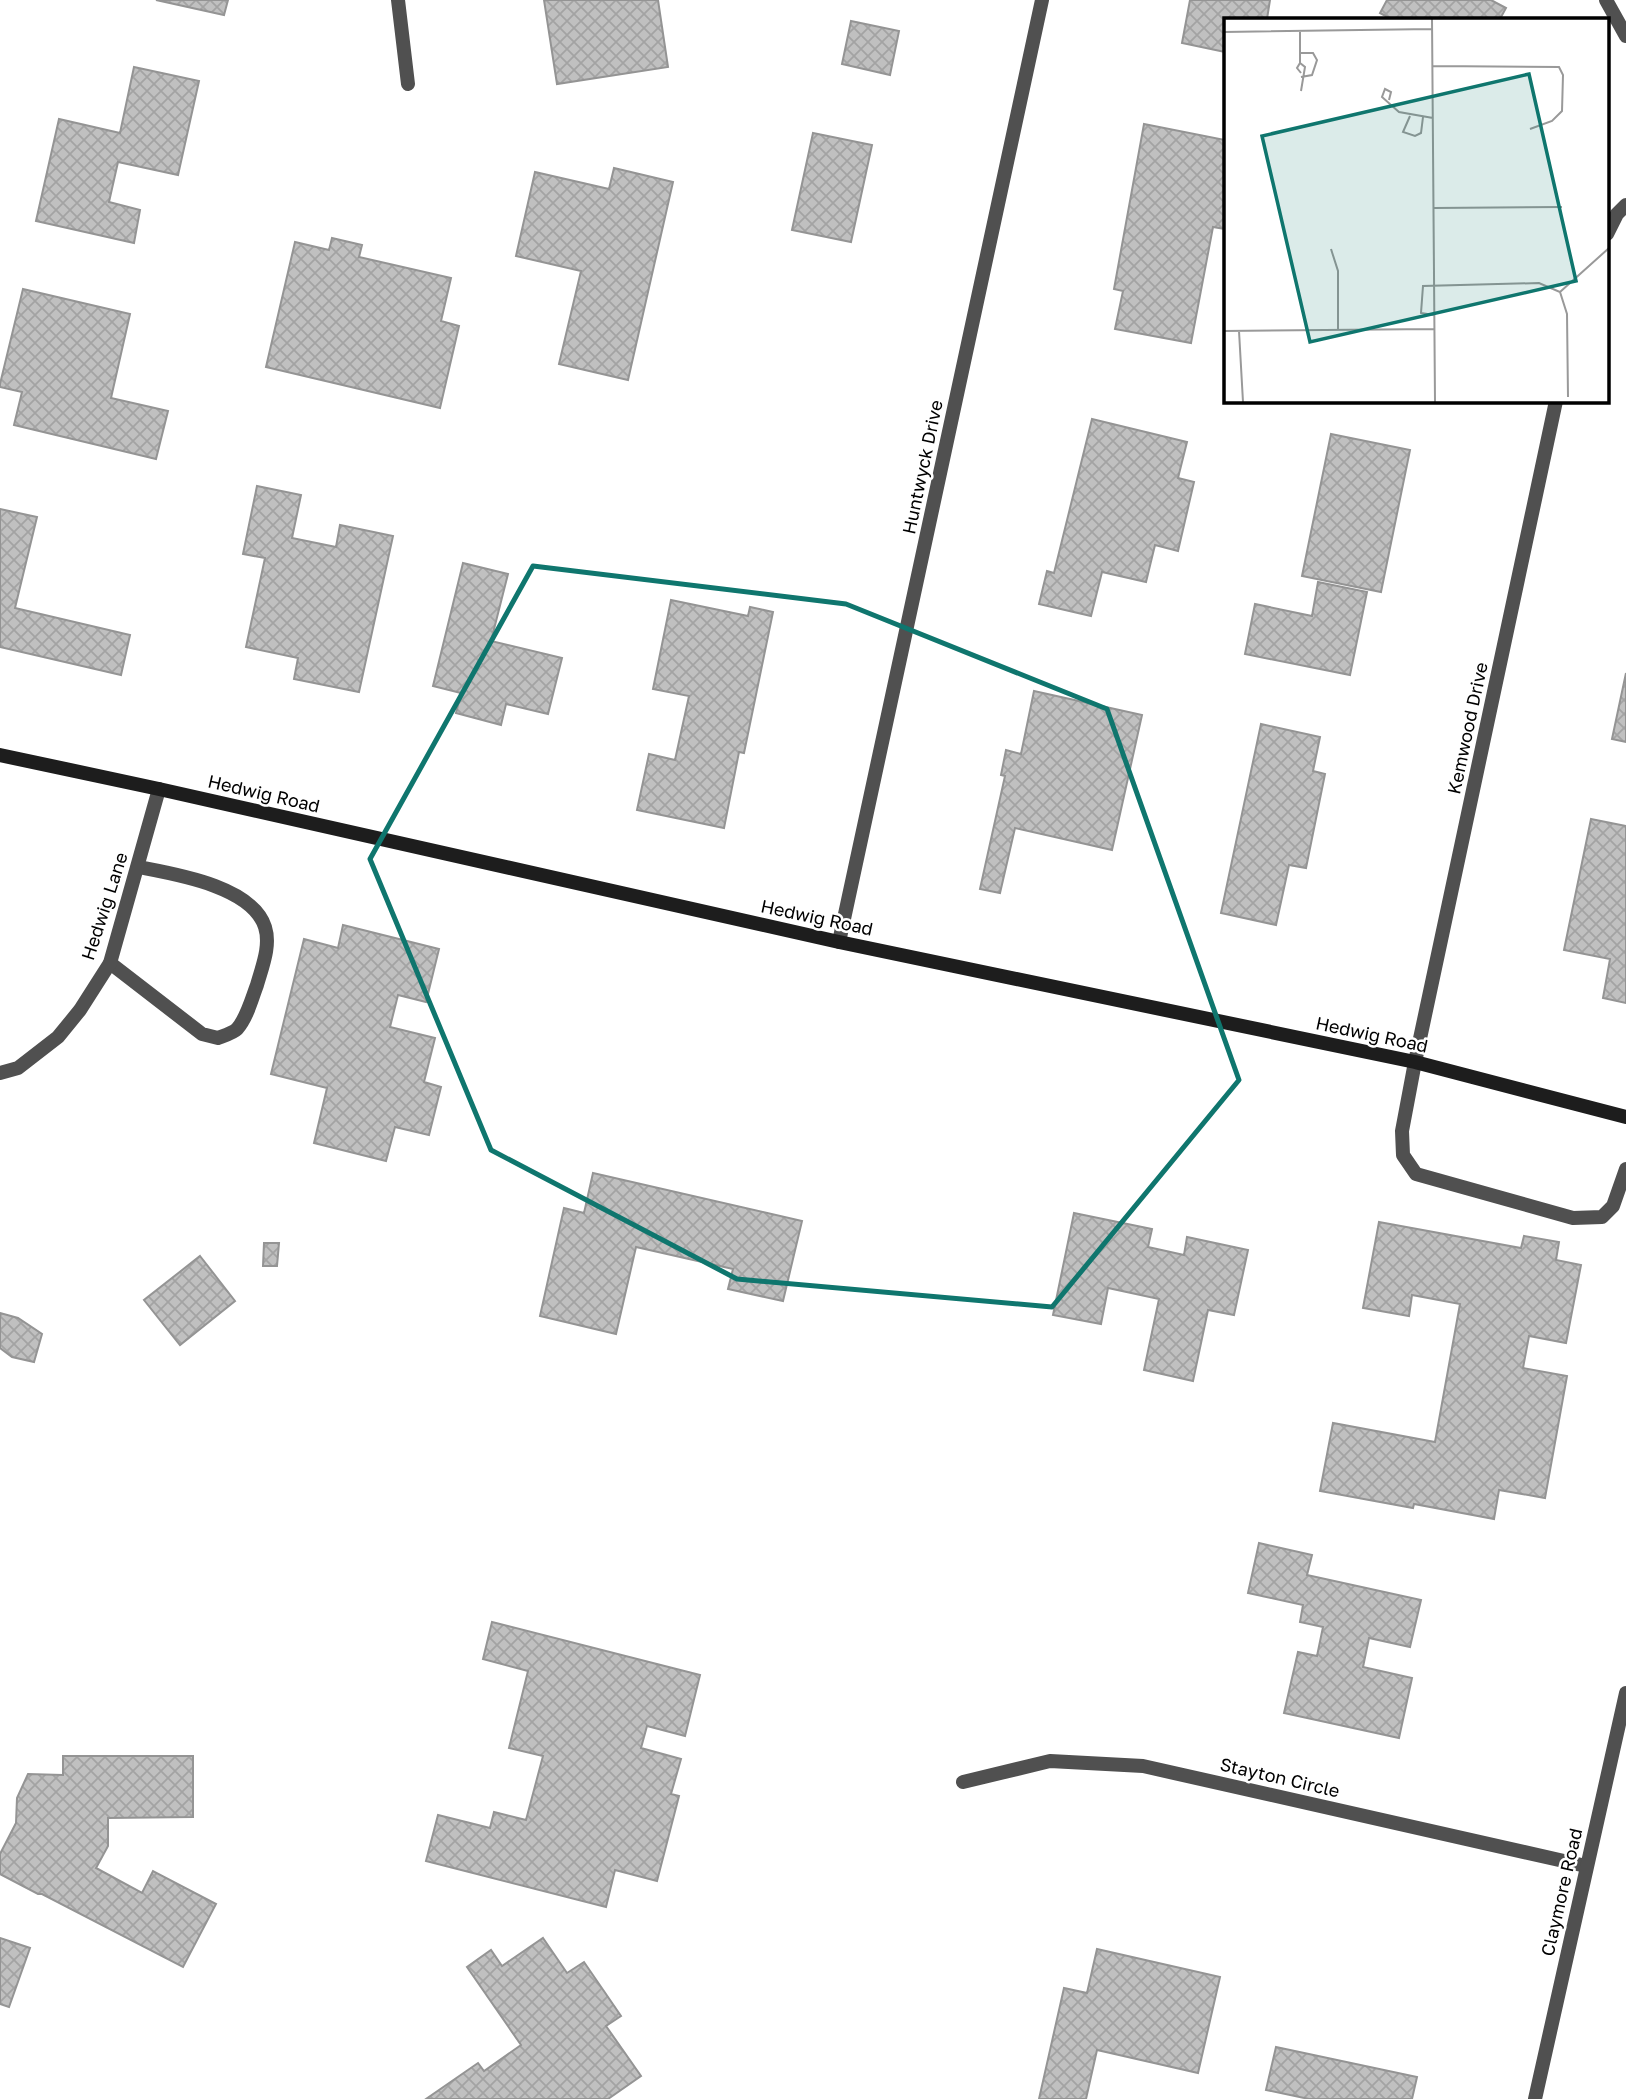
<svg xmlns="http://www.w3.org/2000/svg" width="1626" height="2099" viewBox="0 0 1626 2099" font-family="'Golos Text',sans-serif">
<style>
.building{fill:url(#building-cross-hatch);stroke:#949494;stroke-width:2}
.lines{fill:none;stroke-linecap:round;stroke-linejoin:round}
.lane{stroke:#505050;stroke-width:14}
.street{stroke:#505050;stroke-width:14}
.secondary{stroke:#1d1d1d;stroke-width:14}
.marked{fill:none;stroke:#0f766e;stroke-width:5;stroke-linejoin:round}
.labels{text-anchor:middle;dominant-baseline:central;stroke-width:5;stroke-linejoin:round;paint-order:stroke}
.street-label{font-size:18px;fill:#000;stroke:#fff}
.inset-road{fill:none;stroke:#999;stroke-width:2}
.view{fill:#0f766e;fill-opacity:0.15;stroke:#0f766e;stroke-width:3.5}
.inset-edge{fill:none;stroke:#000;stroke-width:3.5}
</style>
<defs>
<pattern id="building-cross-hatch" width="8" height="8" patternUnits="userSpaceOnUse" patternTransform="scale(1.75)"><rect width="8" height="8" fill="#c0c0c0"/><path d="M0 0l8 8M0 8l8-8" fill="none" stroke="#a3a3a3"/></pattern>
</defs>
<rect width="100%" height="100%" fill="#fff"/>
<g class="building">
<path d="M156 0H228L224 15Z"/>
<path d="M544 0H658L668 67 557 84Z"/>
<path d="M1190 0H1270L1267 19H1225V52L1182 43Z"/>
<path d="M1387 0H1491L1506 8 1500 19H1391L1380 13Z"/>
<path d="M851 21 899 31 890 75 842 64Z"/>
<path d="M134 67 199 81 178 175 118 162 109 202 140 210 134 243 36 221 59 119 120 133Z"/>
<path d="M1144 124 1225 140V229L1213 227 1191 343 1115 329 1123 291 1114 289Z"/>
<path d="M813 133 872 145 851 242 792 230Z"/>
<path d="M614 168 673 182 628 380 559 364 581 271 516 256 535 172 609 189Z"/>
<path d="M332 238 362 245 359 257 451 278 441 321 459 326 440 408 266 367 295 242 329 250Z"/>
<path d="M23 289 130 314 111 398 168 411 156 459 14 425 22 392 0 387V384Z"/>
<path d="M1092 419 1187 442 1178 478 1194 482 1178 551 1155 545 1146 582 1102 572 1091 616 1039 604 1047 571 1054 573Z"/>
<path d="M1331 434 1410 450 1381 592 1302 576Z"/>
<path d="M257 486 301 495 292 538 336 547 340 525 393 536 359 692 294 679 298 658 246 647 265 558 243 554Z"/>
<path d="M0 509 37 517 15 608 130 635 121 675 0 647Z"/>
<path d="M463 563 508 574 491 641 562 658 548 714 506 704 501 725 456 713 461 693 433 686Z"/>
<path d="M1318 582 1367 592 1350 675 1245 654 1255 604 1312 616Z"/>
<path d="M671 600 748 616 750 607 773 612 744 753 739 752 724 828 637 810 649 754 675 760 689 696 653 689Z"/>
<path d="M1626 673V742L1612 739Z"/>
<path d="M1034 691 1142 715 1112 850 1015 828 1000 893 980 889 1005 776 1001 775 1006 750 1021 754Z"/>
<path d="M1261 724 1320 737 1313 771 1325 774 1306 868 1289 865 1276 925 1221 913Z"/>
<path d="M1591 819 1626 826V1003L1603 998 1610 959 1564 950Z"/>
<path d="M343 925 439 949 426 1002 398 995 390 1027 435 1038 424 1082 441 1087 429 1135 395 1127 386 1161 314 1143 327 1088 271 1074 304 939 338 948Z"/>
<path d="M593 1173 802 1221 783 1301 728 1289 733 1269 636 1247 616 1334 540 1316 564 1208 584 1213Z"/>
<path d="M1074 1213 1152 1229 1148 1247 1184 1255 1187 1237 1248 1250 1234 1315 1208 1310 1193 1381 1144 1370 1159 1299 1108 1288 1101 1324 1053 1315Z"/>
<path d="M1379 1222 1521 1248 1524 1236 1559 1242 1556 1260 1581 1265 1566 1343 1529 1336 1523 1368 1567 1376 1545 1498 1499 1490 1494 1519 1414 1504 1413 1508 1320 1491 1333 1423 1435 1442 1460 1304 1412 1295 1409 1316 1363 1308Z"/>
<path d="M264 1243H279L277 1266H263Z"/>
<path d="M200 1256 235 1301 180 1345 144 1300Z"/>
<path d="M0 1313 18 1318 42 1334 34 1362 12 1357 0 1348Z"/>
<path d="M1259 1543 1312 1555 1307 1575 1421 1600 1410 1647 1369 1638 1363 1667 1412 1678 1399 1738 1284 1713 1298 1652 1317 1656 1323 1627 1300 1622 1303 1605 1248 1593Z"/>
<path d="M492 1622 700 1675 685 1736 647 1726 641 1748 681 1759 671 1794 679 1796 657 1881 615 1870 606 1907 426 1861 438 1815 490 1828 494 1812 526 1820 543 1756 509 1748 528 1671 483 1659Z"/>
<path d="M63 1756H193V1817L108 1818V1846L96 1868 142 1893 153 1871 216 1904 183 1967 42 1894H38L0 1874V1854L16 1823 17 1798 28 1774 63 1775Z"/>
<path d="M0 1938 30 1948 9 2007 0 2004Z"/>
<path d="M543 1938 567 1973 584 1962 621 2016 606 2026 641 2076 608 2099H426L478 2063 484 2071 521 2045 467 1967 491 1950 502 1966Z"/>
<path d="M1097 1949 1220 1977 1198 2073 1097 2050 1086 2099H1039L1064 1988 1087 1993Z"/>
<path d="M1276 2047 1417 2077 1412 2099H1309L1266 2090Z"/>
</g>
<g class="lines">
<g class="lane">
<path d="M110 963 202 1034 218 1038C223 1036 233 1033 237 1029 247 1018 252 998 257 985 262 967 271 946 265 927 252 886 174 874 138 867"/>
<path d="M1415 1062 1402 1131 1403 1155 1416 1174 1573 1218 1602 1217 1613 1206 1626 1169"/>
</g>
<g class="street">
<path d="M398 0 408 84"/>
<path d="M1606 0 1626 36"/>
<path d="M1607 234 1617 214 1626 205"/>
<path d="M839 942 1042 0"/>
<path d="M1415 1062 1556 401"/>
<path d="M0 1073 18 1068 58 1037 80 1010 110 963 159 789"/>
<path d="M963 1782 1050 1761 1143 1766 1586 1866"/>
<path d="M1535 2099 1626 1693"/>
</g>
<path class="secondary" d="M0 755 159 789 839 942 1415 1062 1626 1117"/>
</g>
<path class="marked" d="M533 566 846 604 1107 709 1239 1080 1052 1307 737 1279 491 1150 370 859Z"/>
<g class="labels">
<g class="street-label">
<text transform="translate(922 467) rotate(-78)">Huntwyck Drive</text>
<text transform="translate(1467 728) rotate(-78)">Kemwood Drive</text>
<text transform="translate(264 793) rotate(13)">Hedwig Road</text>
<text transform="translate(104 906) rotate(-72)">Hedwig Lane</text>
<text transform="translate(817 917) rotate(12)">Hedwig Road</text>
<text transform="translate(1372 1034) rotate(12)">Hedwig Road</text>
<text transform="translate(1280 1777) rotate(13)">Stayton Circle</text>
<text transform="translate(1561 1892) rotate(-77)">Claymore Road</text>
</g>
</g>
<g transform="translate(1224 18)">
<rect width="385" height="385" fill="#fff"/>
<path class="inset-road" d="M208 1 211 384M76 13V45M0 14 208 11M76 35H89L93 42 88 57 77 59M0 43V70M208 48 335 49 339 57 338 93 328 103 306 111M77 55 73 50 76 45 81 49 77 73M165 82 167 74 161 71 158 79 175 94 209 100M186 98 179 114 191 118 197 115 199 99M210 190 338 189M107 231 114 253V312M336 274 385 230M210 297 197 295 199 268 315 265 336 274 343 296 344 379M0 313 210 311M15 313 19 384"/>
<path class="view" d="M305 56 352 263 86 324 38 118Z"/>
<rect width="385" height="385" class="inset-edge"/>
</g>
</svg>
